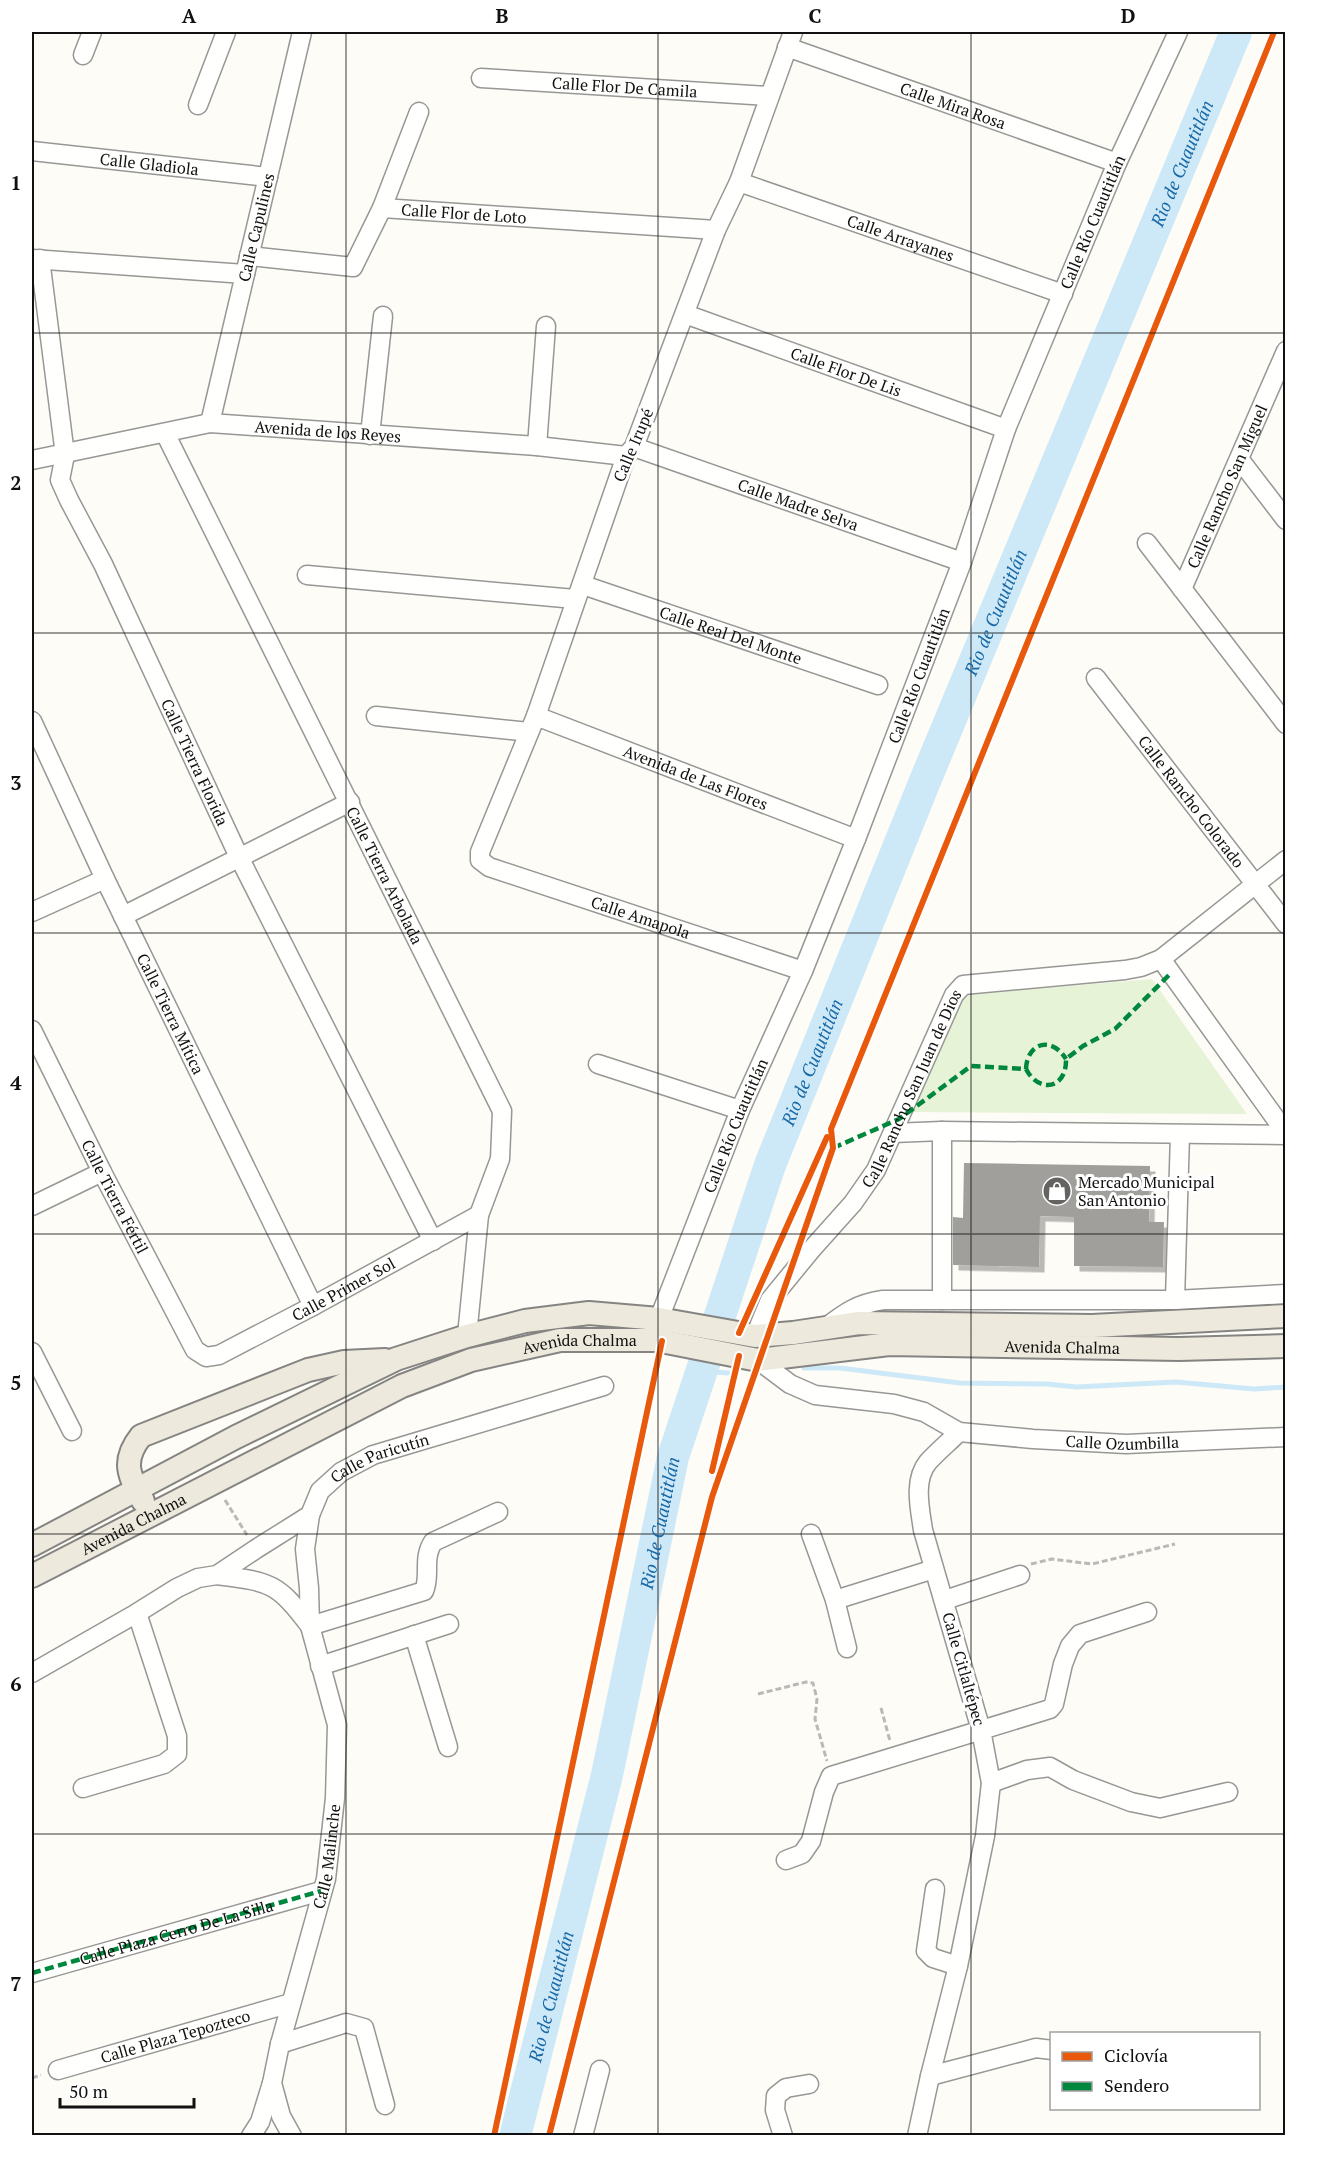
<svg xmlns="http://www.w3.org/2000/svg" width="1317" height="2167" viewBox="0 0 1317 2167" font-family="'PT Serif',serif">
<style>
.green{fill:#e7f3d7}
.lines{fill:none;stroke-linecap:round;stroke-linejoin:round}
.stream{stroke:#cde8f7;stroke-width:5}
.river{stroke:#cde8f7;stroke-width:32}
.building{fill:#a19f9c;filter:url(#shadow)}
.minor-casing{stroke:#979795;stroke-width:21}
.major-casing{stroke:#858482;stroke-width:26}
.path{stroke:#b9b9b8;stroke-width:3;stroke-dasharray:6 3;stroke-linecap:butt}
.minor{stroke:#fffffe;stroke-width:18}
.major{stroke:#ede9dc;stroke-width:22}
.quiet{stroke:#00873e;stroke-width:4.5;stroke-dasharray:9 4.5;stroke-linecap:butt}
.cycleway-casing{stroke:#fff;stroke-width:10}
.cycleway{stroke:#e8590c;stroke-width:6}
.grid{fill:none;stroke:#111;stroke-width:1.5;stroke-opacity:0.55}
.labels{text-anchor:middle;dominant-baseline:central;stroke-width:6;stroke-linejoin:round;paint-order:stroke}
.street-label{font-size:16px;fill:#111;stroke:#fff}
.poi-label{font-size:16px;fill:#111;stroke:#fff;text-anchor:start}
.water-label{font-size:18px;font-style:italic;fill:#1768a6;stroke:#fff}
.neatline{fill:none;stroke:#111;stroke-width:2}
.grid-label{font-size:20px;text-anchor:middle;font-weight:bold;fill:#111}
</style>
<defs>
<filter id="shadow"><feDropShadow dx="5.5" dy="5.5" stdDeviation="0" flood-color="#0004"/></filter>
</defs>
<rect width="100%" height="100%" fill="#fdfcf7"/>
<path class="green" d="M1152 979 1247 1114 906 1112 964 995Z"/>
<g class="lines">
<g class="stream">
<path d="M804 1368H840L960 1383 1047 1384 1076 1387 1176 1382 1254 1389 1286 1387"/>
<path d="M702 1371 728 1373"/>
</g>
<path class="river" id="s1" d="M515 2136 607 1775 673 1457 770 1165 925 781 1236 32"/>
</g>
<path class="building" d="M964 1163 1150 1166 1149 1222H1164L1163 1267 1074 1266V1217L1040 1216 1039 1267 953 1265V1217L963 1218Z"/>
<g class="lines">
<g class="minor-casing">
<g id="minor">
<path id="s2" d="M793 32 739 182 716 230 634 447 626 456 536 716 480 852V860L489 867 803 971"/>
<path id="s3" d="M787 47 1117 163"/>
<path d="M83 55 92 32"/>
<path id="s4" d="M481 78 769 96"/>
<path d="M198 105 226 32"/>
<path id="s5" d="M32 151 268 177"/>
<path id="s6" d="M739 182 1063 294"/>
<path id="s7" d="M382 208 716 230"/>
<path d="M249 256 353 267 382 208 419 112"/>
<path d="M32 259 245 274"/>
<path id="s8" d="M40 259 65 455 60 480 69 500 103 564 239 857 433 1241"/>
<path id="s9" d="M685 314 1006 429"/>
<path id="s10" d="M210 423 302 32"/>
<path id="s11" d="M165 433 502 1111 500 1159 479 1215 467 1336"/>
<path d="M370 435 383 316"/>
<path d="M537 446 546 326"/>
<path id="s12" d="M634 447 962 562"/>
<path id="s13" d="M32 460 210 423 537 446 626 456"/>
<path d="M1240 460 1286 520"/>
<path d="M1147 543 1286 724"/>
<path d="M307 575 575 599"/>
<path id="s14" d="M583 585 878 685"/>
<path id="s15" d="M1182 589 1286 351"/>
<path id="s16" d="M1096 678 1286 924"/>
<path d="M376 716 529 732"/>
<path id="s17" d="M536 716 856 839"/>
<path id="s18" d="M32 721 105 879 313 1306"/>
<path d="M32 912 105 879"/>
<path d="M123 916 350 802"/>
<path d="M1161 959 1286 1133"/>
<path id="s19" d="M32 1030 102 1172 195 1350 206 1357 219 1355 313 1306 479 1215"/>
<path d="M598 1064 740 1110"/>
<path d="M893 1133 942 1131 1286 1135"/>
<path d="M32 1206 102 1172"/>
<path d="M942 1300V1131"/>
<path d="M1175 1300 1180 1134"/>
<path id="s20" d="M659 1319 740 1110 803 971 856 839 962 562 1006 429 1117 163 1178 32"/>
<path d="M825 1328C846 1312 857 1304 883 1300H1175L1286 1294"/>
<path id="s21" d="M755 1336 770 1300 811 1250 853 1203 876 1170 954 995 963 985 1125 970 1141 967 1161 959 1286 860"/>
<path d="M32 1352 72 1431"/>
<path id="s22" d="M758 1360 790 1384 815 1395 894 1404 924 1412 959 1432 1033 1439 1126 1444 1286 1437"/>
<path d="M811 1534 835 1600 847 1648"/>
<path d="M217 1575C270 1582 277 1582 310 1626"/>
<path d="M835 1600 934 1569"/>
<path d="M945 1600 1020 1575"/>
<path d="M310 1626 424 1591C431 1575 422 1559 433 1542L498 1512"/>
<path d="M414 1635 448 1747"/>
<path d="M320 1666 449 1624"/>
<path id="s23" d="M32 1673 137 1613 177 1588 198 1578 217 1575 256 1549 310 1515 320 1491 341 1472 373 1455 604 1386"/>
<path d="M991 1783 1027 1770 1050 1767 1073 1780 1131 1802 1160 1808 1228 1792"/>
<path d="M83 1788 164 1764 177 1754V1736L137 1613"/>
<path d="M786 1860 802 1854 811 1841 824 1792 831 1776 1050 1709 1054 1704 1063 1664 1070 1646 1080 1634 1147 1612"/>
<path d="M935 1889 926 1951 933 1958 958 1966"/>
<path d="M32 1973 321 1891"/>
<path d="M280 2044 346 2023 364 2028 385 2105"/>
<path id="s24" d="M58 2070 291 2003"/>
<path d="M930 2076 1036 2048 1052 2050"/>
<path d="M272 2083 281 2116 292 2136"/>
<path id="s25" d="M251 2136 260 2122 272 2083 280 2044 326 1879 335 1798 337 1725 310 1626 309 1588 305 1549 310 1515"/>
<path d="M583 2136 600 2070"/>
<path d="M783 2136 775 2110 776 2096 786 2088 809 2084"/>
<path d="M917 2136 930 2076 958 1966 985 1836 991 1783 981 1730 923 1530C920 1509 913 1480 928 1462 938 1451 949 1442 959 1432"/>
</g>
</g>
<g class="major-casing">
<g id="major">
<path d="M143 1501C129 1476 121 1461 141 1436L308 1370 344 1362 385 1360"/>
<path d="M32 1545 236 1437 396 1359 467 1336 525 1321 589 1313 659 1319 755 1336 793 1333 859 1323 1092 1326 1286 1316"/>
<path id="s26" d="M32 1576 402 1386 471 1360 560 1340H656L758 1360 889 1344 1179 1349 1286 1346"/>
</g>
</g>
<g class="path">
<path d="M225 1500 247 1535"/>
<path d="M1031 1564 1052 1559 1092 1564 1175 1544"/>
<path d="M758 1694 806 1682 813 1683 817 1699 815 1719 827 1761"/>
<path d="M881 1708 890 1741"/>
<path d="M32 2078 41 2075"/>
</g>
<use href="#minor" class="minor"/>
<use href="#major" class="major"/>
<g class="quiet">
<path d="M1026 1069C1027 1042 1052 1036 1066 1059"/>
<path d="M833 1148 899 1119 971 1066 1026 1069C1039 1094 1067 1089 1066 1059L1083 1046 1115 1029 1171 973"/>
<path id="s27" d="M32 1973 321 1891"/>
</g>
<g class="cycleway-casing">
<g id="cycleway">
<path d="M739 1333 827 1137"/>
<path d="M712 1471 739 1356"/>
<path d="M494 2136 662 1341"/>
<path d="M549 2136 712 1497 833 1148 831 1129 1274 32"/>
</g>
</g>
<use href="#cycleway" class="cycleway"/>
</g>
<path class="grid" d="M346 32V2136M658 32V2136M971 32V2136M32 333H1286M32 633H1286M32 933H1286M32 1234H1286M32 1534H1286M32 1834H1286"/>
<defs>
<g id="shop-disc" transform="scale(1.5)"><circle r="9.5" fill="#646362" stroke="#fff"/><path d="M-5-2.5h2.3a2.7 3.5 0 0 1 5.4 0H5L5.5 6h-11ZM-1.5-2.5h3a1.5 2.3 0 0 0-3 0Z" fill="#fff"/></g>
</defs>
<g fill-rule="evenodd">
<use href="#shop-disc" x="1057" y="1191"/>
</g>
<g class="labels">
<g class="street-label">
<text stroke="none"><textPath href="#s4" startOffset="144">Calle Flor De Camila</textPath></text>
<text stroke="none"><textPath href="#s3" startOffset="176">Calle Mira Rosa</textPath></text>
<text stroke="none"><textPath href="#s5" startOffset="118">Calle Gladiola</textPath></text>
<text stroke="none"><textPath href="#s7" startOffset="82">Calle Flor de Loto</textPath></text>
<text stroke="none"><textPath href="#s20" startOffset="1180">Calle Río Cuautitlán</textPath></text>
<text stroke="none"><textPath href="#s10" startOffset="201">Calle Capulines</textPath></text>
<text stroke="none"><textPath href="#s6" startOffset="171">Calle Arrayanes</textPath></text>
<text stroke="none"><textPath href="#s9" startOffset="171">Calle Flor De Lis</textPath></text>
<text stroke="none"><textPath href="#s13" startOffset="300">Avenida de los Reyes</textPath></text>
<text transform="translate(633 445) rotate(-67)">Calle Irupé</text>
<text stroke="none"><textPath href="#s15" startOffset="112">Calle Rancho San Miguel</textPath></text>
<text stroke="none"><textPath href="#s12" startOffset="174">Calle Madre Selva</textPath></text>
<text stroke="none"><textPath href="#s14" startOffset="156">Calle Real Del Monte</textPath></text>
<text stroke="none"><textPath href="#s20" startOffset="694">Calle Río Cuautitlán</textPath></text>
<text stroke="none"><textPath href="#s8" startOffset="536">Calle Tierra Florida</textPath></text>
<text stroke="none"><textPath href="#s17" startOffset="171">Avenida de Las Flores</textPath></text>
<text stroke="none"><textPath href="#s16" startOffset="156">Calle Rancho Colorado</textPath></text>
<text stroke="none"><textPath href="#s11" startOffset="494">Calle Tierra Arbolada</textPath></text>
<text stroke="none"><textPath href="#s2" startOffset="1058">Calle Amapola</textPath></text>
<text stroke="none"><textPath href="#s18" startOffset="324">Calle Tierra Mítica</textPath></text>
<text stroke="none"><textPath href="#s21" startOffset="296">Calle Rancho San Juan de Dios</textPath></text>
<text stroke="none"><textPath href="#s20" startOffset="208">Calle Río Cuautitlán</textPath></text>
<text stroke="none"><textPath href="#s19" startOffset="186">Calle Tierra Fértil</textPath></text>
<text stroke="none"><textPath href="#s19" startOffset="526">Calle Primer Sol</textPath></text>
<text stroke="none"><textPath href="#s26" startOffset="600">Avenida Chalma</textPath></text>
<text stroke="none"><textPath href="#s26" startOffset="1086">Avenida Chalma</textPath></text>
<text stroke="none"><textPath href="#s22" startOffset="382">Calle Ozumbilla</textPath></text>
<text stroke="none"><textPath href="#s23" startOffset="417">Calle Paricutín</textPath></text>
<text stroke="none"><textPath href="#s26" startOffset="114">Avenida Chalma</textPath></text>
<text transform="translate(964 1669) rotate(74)">Calle Citlaltépec</text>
<text stroke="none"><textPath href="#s25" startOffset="291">Calle Malinche</textPath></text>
<text stroke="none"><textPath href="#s27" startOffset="150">Calle Plaza Cerro De La Silla</textPath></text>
<text stroke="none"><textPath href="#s24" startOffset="122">Calle Plaza Tepozteco</textPath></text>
</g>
<g class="poi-label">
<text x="1078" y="1182">Mercado Municipal<tspan x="1078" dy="18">San Antonio</tspan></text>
</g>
<g class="water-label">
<text stroke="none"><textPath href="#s1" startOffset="2088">Rio de Cuautitlán</textPath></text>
<text stroke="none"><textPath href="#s1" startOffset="1602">Rio de Cuautitlán</textPath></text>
<text stroke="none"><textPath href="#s1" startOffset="1116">Rio de Cuautitlán</textPath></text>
<text stroke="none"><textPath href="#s1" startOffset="630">Rio de Cuautitlán</textPath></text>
<text stroke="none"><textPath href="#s1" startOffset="144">Rio de Cuautitlán</textPath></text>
</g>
</g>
<rect width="1317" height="2167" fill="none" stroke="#ffffff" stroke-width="66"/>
<rect x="1050" y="2032" width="210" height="78" fill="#ffffff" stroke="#a0a0a0" stroke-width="1.5"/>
<rect x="1062" y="2052" width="30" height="9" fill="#e8590c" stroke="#a0a0a0" stroke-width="1.5"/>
<text x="1104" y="2062" font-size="18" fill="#111111">Ciclovía</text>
<rect x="1062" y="2082" width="30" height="9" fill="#00873e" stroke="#a0a0a0" stroke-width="1.5"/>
<text x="1104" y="2092" font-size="18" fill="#111111">Sendero</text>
<path d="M60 2098v9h134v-9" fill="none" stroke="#111111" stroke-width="3"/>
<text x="69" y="2098" font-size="18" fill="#111111" stroke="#ffffff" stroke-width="4.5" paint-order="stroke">50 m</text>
<rect x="33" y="33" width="1251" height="2101" class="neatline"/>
<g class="grid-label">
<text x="189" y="23">A</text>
<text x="502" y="23">B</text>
<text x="815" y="23">C</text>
<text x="1128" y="23">D</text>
<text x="16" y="190">1</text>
<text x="16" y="490">2</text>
<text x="16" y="790">3</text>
<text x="16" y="1090">4</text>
<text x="16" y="1390">5</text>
<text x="16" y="1691">6</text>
<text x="16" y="1991">7</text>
</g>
</svg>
